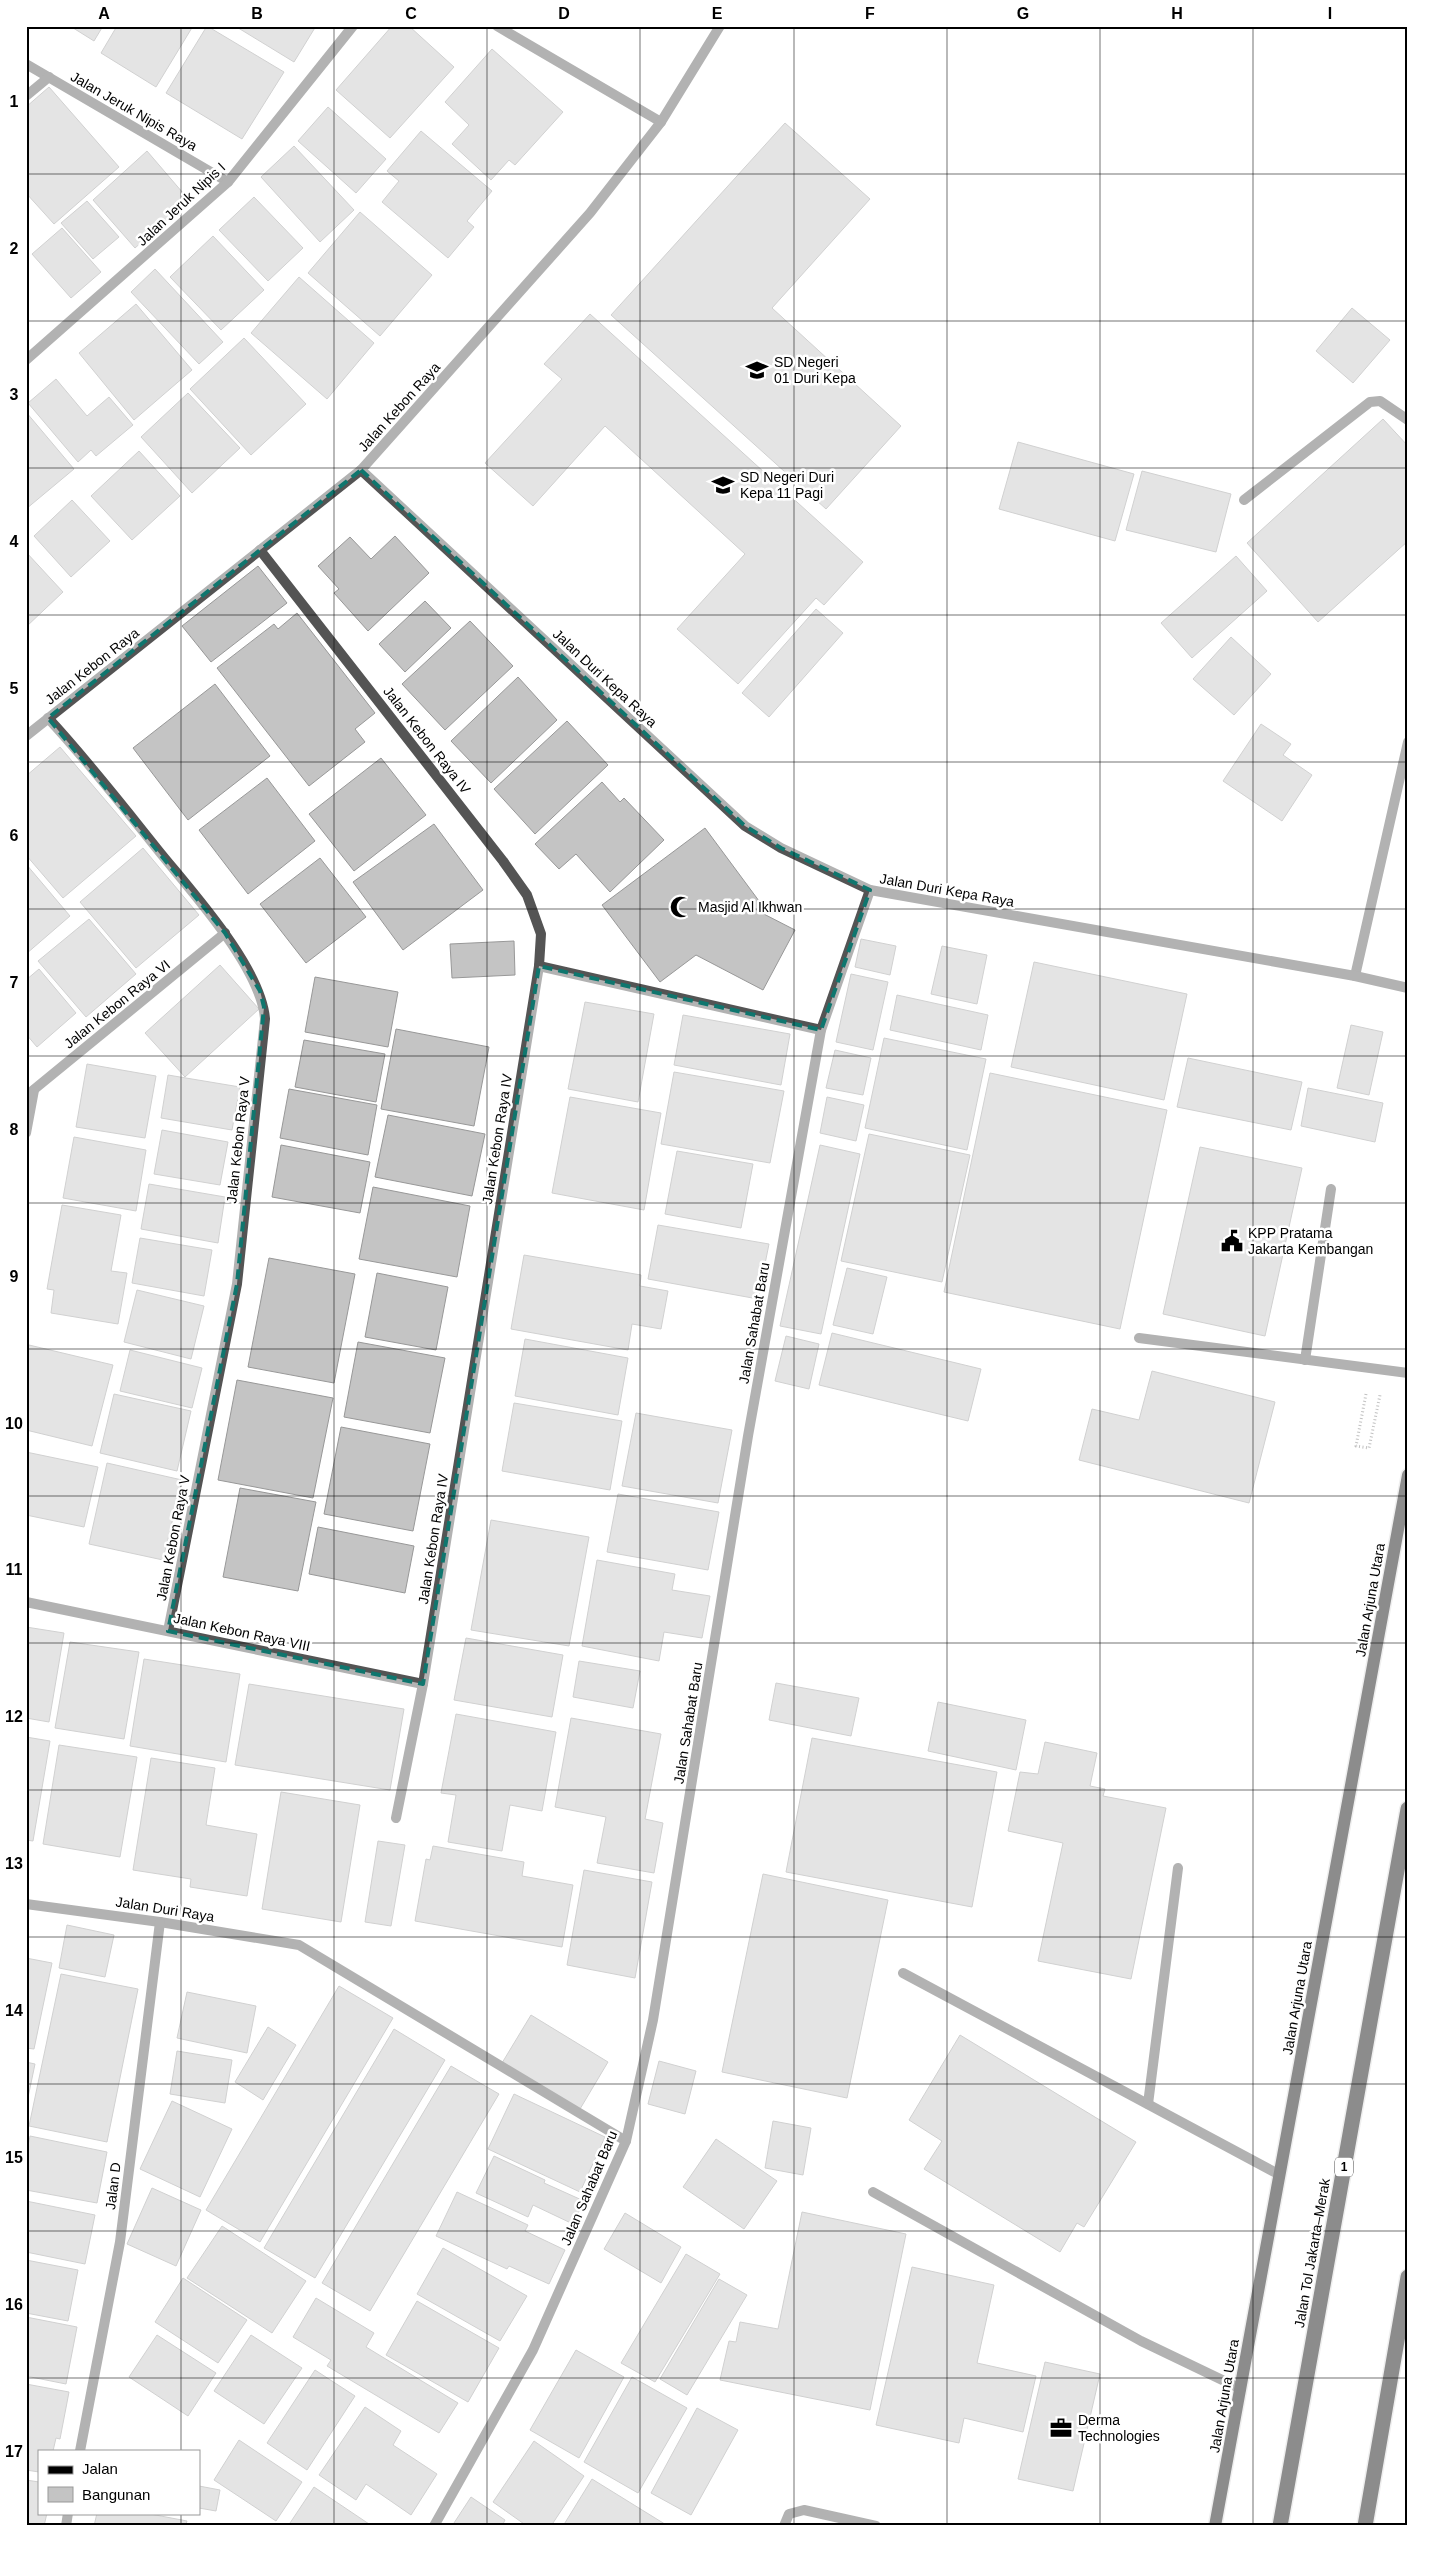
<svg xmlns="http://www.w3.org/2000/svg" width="1434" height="2552" viewBox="0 0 1434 2552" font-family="Arial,sans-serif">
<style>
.building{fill:#c4c4c4;stroke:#989898}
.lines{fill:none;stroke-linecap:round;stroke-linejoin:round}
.primary-casing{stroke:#dbdbdb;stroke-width:15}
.motorway-casing{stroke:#dbdbdb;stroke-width:18}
.path{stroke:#767676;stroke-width:3;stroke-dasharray:1 2.5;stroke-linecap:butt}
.service{stroke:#545454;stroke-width:10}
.minor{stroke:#545454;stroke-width:10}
.tertiary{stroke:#545454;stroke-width:10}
.primary{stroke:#000;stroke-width:12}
.motorway{stroke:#000;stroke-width:15}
.marked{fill:none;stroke:#0f766e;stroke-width:4;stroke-dasharray:10 6;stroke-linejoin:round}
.grid{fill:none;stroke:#000;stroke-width:1;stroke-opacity:0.55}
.labels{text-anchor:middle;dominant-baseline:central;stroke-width:5;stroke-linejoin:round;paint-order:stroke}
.shield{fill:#fff;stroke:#4c4c4c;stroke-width:1}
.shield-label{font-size:12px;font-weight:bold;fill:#000}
.street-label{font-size:14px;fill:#000;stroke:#fff}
.poi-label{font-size:14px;fill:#000;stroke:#fff;text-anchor:start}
.neatline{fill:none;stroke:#000;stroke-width:2}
.grid-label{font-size:16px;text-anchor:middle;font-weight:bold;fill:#000}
</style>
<rect width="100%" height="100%" fill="#fff"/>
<g class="building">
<path d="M70 26H103L94 41Z"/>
<path d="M117 26H193L156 87 101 53Z"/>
<path d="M207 26 284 72 242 139 166 93Z"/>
<path d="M235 26H316L294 62Z"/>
<path d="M392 26H409L454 67 390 138 336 90Z"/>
<path d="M492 49 563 112 515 165 509 160 491 180 452 144 469 125 445 102Z"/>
<path d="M49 87 119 167 54 224 26 193V107Z"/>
<path d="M328 107 386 159 356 193 298 141Z"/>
<path d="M785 123 870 199 772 308 901 426 826 509 611 315Z"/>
<path d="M421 131 492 191 467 221 474 227 448 258 382 202 399 181 387 171Z"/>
<path d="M294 146 354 210 320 242 261 177Z"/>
<path d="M147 151 189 200 135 248 93 200Z"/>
<path d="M254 197 303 248 268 281 219 230Z"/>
<path d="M87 201 119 237 93 259 61 223Z"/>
<path d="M360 212 432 275 380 336 308 273Z"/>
<path d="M62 228 101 272 71 298 32 254Z"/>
<path d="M213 236 264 290 221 330 170 277Z"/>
<path d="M155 269 223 342 199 364 131 292Z"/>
<path d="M299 277 374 343 327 399 251 333Z"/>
<path d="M136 304 192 370 134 420 79 353Z"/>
<path d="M1352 308 1390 340 1353 383 1316 351Z"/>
<path d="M590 314 863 562 824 605 816 598 738 684 677 629 745 554 605 426 533 506 485 463 562 379 544 364Z"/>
<path d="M244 338 306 404 251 455 190 389Z"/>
<path d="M56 379 87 416 109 397 133 425 96 456 91 450 78 462 28 403Z"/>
<path d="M188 393 240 448 192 493 141 437Z"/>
<path d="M26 412 74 469 26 509Z"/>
<path d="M1383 419 1408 446V541L1318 622 1247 543Z"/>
<path d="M1018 442 1134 474 1115 541 999 509Z"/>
<path d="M139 451 180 496 132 540 91 496Z"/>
<path d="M1142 471 1231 494 1216 552 1126 530Z"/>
<path d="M72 500 110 541 71 577 34 536Z"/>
<path d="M395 536 429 573 368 631 334 593 339 589 318 566 350 537 371 559Z"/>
<path d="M26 552 63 592 26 627Z"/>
<path d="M1236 556 1267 591 1192 658 1161 623Z"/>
<path d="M258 566 287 603 211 662 182 626Z"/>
<path d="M425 601 451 628 405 672 379 644Z"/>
<path d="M816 609 843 633 769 717 742 693Z"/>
<path d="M297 613 375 713 355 729 365 742 309 786 217 668 274 624 278 629Z"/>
<path d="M470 621 513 666 445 730 402 684Z"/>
<path d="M1231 637 1271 674 1234 715 1193 679Z"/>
<path d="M518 677 557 720 491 783 451 741Z"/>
<path d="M215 684 270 756 188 820 133 748Z"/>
<path d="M567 721 608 765 535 834 494 789Z"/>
<path d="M1261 724 1291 744 1283 755 1312 775 1282 821 1223 781Z"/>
<path d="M60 747 136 836 63 898 26 855V776Z"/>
<path d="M381 758 426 815 354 871 309 814Z"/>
<path d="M267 778 315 841 248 894 199 830Z"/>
<path d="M602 782 620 802 624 798 664 840 610 892 576 854 559 869 535 844Z"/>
<path d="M434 824 483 890 403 950 353 882Z"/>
<path d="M705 828 762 905 756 910 795 930 763 990 696 955 660 982 602 905Z"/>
<path d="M143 848 199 915 136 968 80 902Z"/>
<path d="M320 858 366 917 306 963 260 904Z"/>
<path d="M26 864 70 916 26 954Z"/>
<path d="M89 919 136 974 86 1017 38 961Z"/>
<path d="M861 939 896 946 890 975 855 967Z"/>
<path d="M514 941 515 975 452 978 450 944Z"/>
<path d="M942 946 987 955 977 1004 931 994Z"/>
<path d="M1034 962 1187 994 1164 1100 1011 1067Z"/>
<path d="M220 965 259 1009 185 1077 145 1033Z"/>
<path d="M39 969 76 1013 37 1047 26 1034V980Z"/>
<path d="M851 974 888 982 873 1050 836 1042Z"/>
<path d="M315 977 398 992 388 1047 305 1032Z"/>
<path d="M897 995 988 1015 981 1050 890 1030Z"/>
<path d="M585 1002 654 1014 638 1102 568 1089Z"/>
<path d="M683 1015 790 1034 781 1085 674 1065Z"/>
<path d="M1351 1025 1383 1032 1369 1095 1337 1088Z"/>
<path d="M396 1029 489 1047 474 1126 381 1109Z"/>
<path d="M884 1038 986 1059 967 1150 865 1128Z"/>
<path d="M304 1040 385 1054 376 1102 295 1087Z"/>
<path d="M835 1050 871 1058 863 1095 826 1088Z"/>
<path d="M1188 1058 1302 1082 1291 1130 1177 1107Z"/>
<path d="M87 1064 156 1076 145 1138 76 1127Z"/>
<path d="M674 1072 784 1091 770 1163 661 1144Z"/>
<path d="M990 1073 1167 1110 1120 1329 944 1292Z"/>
<path d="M168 1075 240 1087 232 1130 161 1118Z"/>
<path d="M1308 1088 1383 1103 1375 1142 1301 1126Z"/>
<path d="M289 1089 377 1105 368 1155 280 1138Z"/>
<path d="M570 1097 661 1113 644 1210 552 1193Z"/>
<path d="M827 1097 864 1105 856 1141 820 1133Z"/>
<path d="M388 1115 485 1134 472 1196 375 1177Z"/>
<path d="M162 1130 228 1142 220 1185 154 1174Z"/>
<path d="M869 1134 970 1155 942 1282 841 1261Z"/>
<path d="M74 1137 146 1150 136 1211 63 1198Z"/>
<path d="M281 1145 370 1162 360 1213 272 1197Z"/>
<path d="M820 1145 860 1154 821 1334 780 1326Z"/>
<path d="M1200 1147 1302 1168 1265 1336 1163 1314Z"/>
<path d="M677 1151 753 1164 741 1228 665 1214Z"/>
<path d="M149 1184 225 1197 218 1243 141 1229Z"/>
<path d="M373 1187 470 1206 457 1277 359 1259Z"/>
<path d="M62 1205 121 1215 111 1271 127 1273 118 1324 51 1313 54 1290 47 1289Z"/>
<path d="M658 1225 769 1244 758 1299 648 1279Z"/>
<path d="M140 1238 212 1250 204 1296 132 1283Z"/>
<path d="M524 1255 641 1275 640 1286 668 1291 661 1329 632 1324 628 1350 511 1329Z"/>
<path d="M269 1258 355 1274 334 1383 248 1367Z"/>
<path d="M847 1268 887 1277 873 1334 833 1325Z"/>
<path d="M377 1273 448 1287 436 1350 365 1337Z"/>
<path d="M137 1290 204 1306 191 1359 124 1342Z"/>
<path d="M832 1333 981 1369 968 1421 819 1385Z"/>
<path d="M786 1336 819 1344 809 1389 775 1381Z"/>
<path d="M525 1339 628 1358 618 1415 515 1396Z"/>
<path d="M358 1342 445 1358 430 1433 344 1417Z"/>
<path d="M29 1345 113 1365 92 1446 26 1430V1355Z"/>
<path d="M130 1350 202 1368 192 1408 120 1391Z"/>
<path d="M1152 1371 1275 1402 1249 1503 1079 1460 1092 1409 1139 1420Z"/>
<path d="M237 1380 333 1398 313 1498 218 1480Z"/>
<path d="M114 1394 191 1411 177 1471 100 1453Z"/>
<path d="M514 1403 622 1421 610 1490 502 1471Z"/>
<path d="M636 1413 732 1430 718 1503 622 1486Z"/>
<path d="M341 1427 430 1444 413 1531 324 1514Z"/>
<path d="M26 1452 98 1467 84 1527 26 1515Z"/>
<path d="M107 1463 182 1480 163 1560 89 1544Z"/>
<path d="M240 1488 316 1502 298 1591 223 1577Z"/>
<path d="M618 1494 719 1512 708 1570 607 1552Z"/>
<path d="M491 1520 589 1537 569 1646 471 1630Z"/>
<path d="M318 1527 414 1546 405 1593 309 1574Z"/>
<path d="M597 1560 675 1574 672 1590 710 1596 702 1638 664 1632 659 1661 582 1646Z"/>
<path d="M26 1627 64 1633 49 1722 26 1718Z"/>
<path d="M466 1638 563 1655 552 1717 454 1700Z"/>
<path d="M70 1642 139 1652 124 1739 55 1728Z"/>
<path d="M144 1659 240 1674 226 1762 130 1746Z"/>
<path d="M579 1661 640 1671 633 1708 573 1697Z"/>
<path d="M776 1683 859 1698 851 1736 769 1720Z"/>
<path d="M249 1684 404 1709 390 1790 235 1765Z"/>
<path d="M938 1702 1026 1720 1016 1770 928 1751Z"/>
<path d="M456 1714 556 1732 542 1811 510 1805 502 1851 448 1842 456 1795 441 1793Z"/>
<path d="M571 1718 661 1734 645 1819 663 1823 654 1873 597 1863 606 1817 555 1807Z"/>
<path d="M26 1737 50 1741 33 1841 26 1840Z"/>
<path d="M812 1738 997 1772 972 1907 786 1872Z"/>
<path d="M1045 1742 1097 1753 1090 1786 1105 1789 1103 1796 1166 1808 1131 1979 1038 1961 1063 1843 1008 1831 1020 1772 1038 1774Z"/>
<path d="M59 1745 137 1757 120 1857 43 1844Z"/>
<path d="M151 1758 215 1768 206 1825 257 1834 247 1896 190 1887 191 1879 133 1870Z"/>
<path d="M281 1792 360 1805 341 1922 262 1909Z"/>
<path d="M378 1841 405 1845 391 1926 365 1922Z"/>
<path d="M433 1846 524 1862 522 1876 573 1885 562 1947 415 1921 426 1859 430 1860Z"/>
<path d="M584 1870 652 1882 635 1978 567 1965Z"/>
<path d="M763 1874 888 1900 847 2098 722 2072Z"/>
<path d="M67 1925 114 1935 105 1977 59 1968Z"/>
<path d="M26 1958 52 1963 34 2049 26 2048Z"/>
<path d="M61 1974 138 1989 107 2142 29 2126Z"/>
<path d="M339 1986 393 2018 260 2242 206 2210Z"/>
<path d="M187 1992 256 2006 247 2053 177 2038Z"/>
<path d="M531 2015 608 2062 580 2109 502 2063Z"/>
<path d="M268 2027 296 2045 263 2100 235 2082Z"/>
<path d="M394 2029 445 2060 315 2278 264 2248Z"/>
<path d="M960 2035 1136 2142 1084 2227 1077 2223 1060 2252 924 2169 942 2141 909 2120Z"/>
<path d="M177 2051 232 2060 225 2103 170 2094Z"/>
<path d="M659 2061 696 2071 685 2114 648 2104Z"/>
<path d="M26 2062 35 2064 26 2107Z"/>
<path d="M451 2066 499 2094 370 2311 322 2283Z"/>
<path d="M514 2094 605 2137 580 2192 488 2149Z"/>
<path d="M172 2101 232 2129 200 2197 140 2169Z"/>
<path d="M773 2121 811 2128 803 2175 765 2168Z"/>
<path d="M30 2136 107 2152 97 2203 26 2190V2156Z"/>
<path d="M716 2139 777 2181 744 2229 683 2187Z"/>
<path d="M494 2156 545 2180 544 2183 584 2201 573 2224 533 2205 528 2217 476 2193Z"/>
<path d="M152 2188 201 2210 176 2266 127 2244Z"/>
<path d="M457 2192 528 2225 525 2231 565 2250 549 2284 509 2266 507 2269 436 2236Z"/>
<path d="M26 2201 95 2215 85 2264 26 2252Z"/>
<path d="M802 2212 906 2234 870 2410 720 2380 729 2341 736 2342 740 2322 778 2329Z"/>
<path d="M625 2213 681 2247 661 2283 604 2249Z"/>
<path d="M222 2226 306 2281 272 2333 187 2278Z"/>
<path d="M443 2248 527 2296 500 2341 417 2294Z"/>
<path d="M686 2254 720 2274 655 2382 621 2363Z"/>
<path d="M26 2260 78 2270 68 2321 26 2313Z"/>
<path d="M912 2267 994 2285 977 2363 1036 2376 1023 2432 964 2418 959 2443 876 2425Z"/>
<path d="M183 2278 247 2320 218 2363 155 2322Z"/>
<path d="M719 2279 747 2295 687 2395 660 2379Z"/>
<path d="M316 2298 374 2333 366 2347 458 2403 439 2433 327 2366 331 2360 293 2337Z"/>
<path d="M417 2301 499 2348 468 2402 386 2355Z"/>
<path d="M26 2317 77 2327 66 2384 26 2376Z"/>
<path d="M157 2335 216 2373 188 2416 129 2377Z"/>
<path d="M251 2335 302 2368 264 2424 214 2391Z"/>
<path d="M576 2350 624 2377 579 2458 530 2430Z"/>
<path d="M1045 2362 1100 2374 1073 2491 1018 2479Z"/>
<path d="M315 2370 355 2396 307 2470 267 2443Z"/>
<path d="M632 2377 687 2408 638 2493 584 2462Z"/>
<path d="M26 2384 69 2392 60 2439 56 2438 53 2451H39V2472L26 2470Z"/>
<path d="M365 2407 401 2431 393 2445 437 2474 411 2515 366 2484 356 2500 319 2475Z"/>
<path d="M697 2408 738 2430 691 2515 651 2493Z"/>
<path d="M239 2440 302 2482 276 2521 214 2480Z"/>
<path d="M534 2441 584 2476 551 2526H527L493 2502Z"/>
<path d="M592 2479 668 2526H563Z"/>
<path d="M26 2480 39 2482V2513H47L44 2526H26Z"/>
<path d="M199 2486 220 2490 216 2511 199 2508Z"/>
<path d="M314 2487 372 2526H288Z"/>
<path d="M471 2497 505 2520 502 2526H452Z"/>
<path d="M97 2513H145L187 2521 186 2524 196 2526H94Z"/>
</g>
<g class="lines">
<g class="primary-casing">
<path id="primary" d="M1215 2526 1408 1475"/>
</g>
<g class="motorway-casing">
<g id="motorway">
<path d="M1280 2526 1408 1809"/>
<path d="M1365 2526 1408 2277"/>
</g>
</g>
<path class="path" d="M1366 1394 1356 1446 1369 1448 1380 1395"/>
<g class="service">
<path d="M1244 500 1370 402 1380 401 1408 420"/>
<path d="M1139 1338 1408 1373"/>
<path d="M1305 1360 1331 1189"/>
<path d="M873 2192 1141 2341 1241 2389"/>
<path d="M784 2526 789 2514 804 2510 876 2526"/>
</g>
<g class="minor">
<path d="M497 26 661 122"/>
<path d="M26 64 228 182"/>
<path d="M26 96 49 77"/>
<path d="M26 360 228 182 353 26"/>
<path d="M260 550 503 861 527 895 541 934 539 966 423 1684 396 1818"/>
<path d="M48 718C87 760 122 805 158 850 191 891 261 967 265 1019L237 1284 168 1631"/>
<path d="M539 966 821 1030"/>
<path d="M1355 976 1408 742"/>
<path d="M26 1096 225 933"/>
<path d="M26 1133 34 1090"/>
<path d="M26 1602 423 1684"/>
<path d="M26 1904 160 1922 299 1945 626 2141"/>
<path d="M903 1973 1280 2175"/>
<path d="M1148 2104 1178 1868"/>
<path d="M80 2451 120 2242 160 1922"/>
<path d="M66 2526 68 2513"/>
<path d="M434 2526 533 2350 626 2141 653 2020 748 1436 821 1030 870 890"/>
</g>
<g class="tertiary">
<path d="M361 470 745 826 781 848 870 890 1355 976 1408 988"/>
<path d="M26 736 361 470 590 213 661 122 720 26"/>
</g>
<use href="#primary" class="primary"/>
<use href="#motorway" class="motorway"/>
</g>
<path d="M0 0H1434V2552H0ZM361 470 745 826 781 848 870 890 821 1030 539 966 423 1684 168 1631 237 1284 264 1007 260 991 225 933 48 718Z" fill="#fff" fill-opacity=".55" fill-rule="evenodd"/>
<path class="marked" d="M361 470 745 826 781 848 870 890 821 1030 539 966 423 1684 168 1631 237 1284 264 1007 260 991 225 933 48 718Z"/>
<path class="grid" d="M181 26V2451M334 26V2526M487 26V2526M640 26V2526M794 26V2526M947 26V2526M1100 26V2526M1253 26V2526M26 174H1408M26 321H1408M26 468H1408M26 615H1408M26 762H1408M26 909H1408M26 1056H1408M26 1203H1408M26 1349H1408M26 1496H1408M26 1643H1408M26 1790H1408M26 1937H1408M26 2084H1408M26 2231H1408M26 2378H1408M181 2513V2526"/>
<defs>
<g id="school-bare" transform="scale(1.725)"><path d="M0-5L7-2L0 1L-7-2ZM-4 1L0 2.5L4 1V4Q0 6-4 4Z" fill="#000" stroke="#fff" stroke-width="2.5" paint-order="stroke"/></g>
<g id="mosque-bare" transform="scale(1.725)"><path d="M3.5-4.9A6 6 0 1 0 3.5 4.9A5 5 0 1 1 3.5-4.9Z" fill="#000" stroke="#fff" stroke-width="2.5" paint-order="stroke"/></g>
<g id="civic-bare" transform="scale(1.725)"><path d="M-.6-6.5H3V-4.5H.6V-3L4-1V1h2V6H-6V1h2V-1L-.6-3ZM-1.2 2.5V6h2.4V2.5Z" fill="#000" stroke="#fff" stroke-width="2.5" paint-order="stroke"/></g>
<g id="office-bare" transform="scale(1.725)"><path d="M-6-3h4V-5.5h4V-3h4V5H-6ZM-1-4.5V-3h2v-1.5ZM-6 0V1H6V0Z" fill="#000" stroke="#fff" stroke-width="2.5" paint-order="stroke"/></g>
</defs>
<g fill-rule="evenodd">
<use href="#school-bare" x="757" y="370"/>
<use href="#school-bare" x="723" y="485"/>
<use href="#mosque-bare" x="681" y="907"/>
<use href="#civic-bare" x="1232" y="1241"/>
<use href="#office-bare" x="1061" y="2428"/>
</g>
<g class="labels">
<rect class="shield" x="1335" y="2157.5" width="18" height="19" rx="4"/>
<g class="shield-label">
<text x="1344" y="2167">1</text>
</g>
<g class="street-label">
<text transform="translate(134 111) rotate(30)">Jalan Jeruk Nipis Raya</text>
<text transform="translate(181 204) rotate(-43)">Jalan Jeruk Nipis I</text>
<text transform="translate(399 407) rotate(-48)">Jalan Kebon Raya</text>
<text transform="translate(92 666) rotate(-38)">Jalan Kebon Raya</text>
<text transform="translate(605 678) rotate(43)">Jalan Duri Kepa Raya</text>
<text transform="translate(427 740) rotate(52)">Jalan Kebon Raya IV</text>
<text transform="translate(947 890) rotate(10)">Jalan Duri Kepa Raya</text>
<text transform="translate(117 1004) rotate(-39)">Jalan Kebon Raya VI</text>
<text transform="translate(497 1139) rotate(-81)">Jalan Kebon Raya IV</text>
<text transform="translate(238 1140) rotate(-84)">Jalan Kebon Raya V</text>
<text transform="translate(754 1323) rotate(-80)">Jalan Sahabat Baru</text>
<text transform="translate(173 1538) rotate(-79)">Jalan Kebon Raya V</text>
<text transform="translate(433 1539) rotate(-81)">Jalan Kebon Raya IV</text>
<text transform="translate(1370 1600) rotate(-80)">Jalan Arjuna Utara</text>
<text transform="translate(242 1632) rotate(12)">Jalan Kebon Raya VIII</text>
<text transform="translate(688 1723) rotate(-81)">Jalan Sahabat Baru</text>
<text transform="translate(165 1909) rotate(9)">Jalan Duri Raya</text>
<text transform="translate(1297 1998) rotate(-80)">Jalan Arjuna Utara</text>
<text transform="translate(113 2186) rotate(-83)">Jalan D</text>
<text transform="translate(589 2188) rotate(-67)">Jalan Sahabat Baru</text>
<text transform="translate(1312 2253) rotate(-80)">Jalan Tol Jakarta–Merak</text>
<text transform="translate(1224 2396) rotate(-80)">Jalan Arjuna Utara</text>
</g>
<g class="poi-label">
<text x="774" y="362">SD Negeri<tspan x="774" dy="16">01 Duri Kepa</tspan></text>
<text x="740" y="477">SD Negeri Duri<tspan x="740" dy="16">Kepa 11 Pagi</tspan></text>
<text x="698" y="907">Masjid Al Ikhwan</text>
<text x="1248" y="1233">KPP Pratama<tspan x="1248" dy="16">Jakarta Kembangan</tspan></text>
<text x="1078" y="2420">Derma<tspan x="1078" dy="16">Technologies</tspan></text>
</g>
</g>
<rect width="1434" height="2552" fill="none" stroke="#ffffff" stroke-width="55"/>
<rect x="38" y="2450" width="162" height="65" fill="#ffffff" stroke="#999999"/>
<rect x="48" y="2466" width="25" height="8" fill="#000000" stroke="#999999"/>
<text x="82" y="2474" font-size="15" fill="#000000">Jalan</text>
<rect x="48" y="2487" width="25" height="15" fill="#c4c4c4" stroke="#999999"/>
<text x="82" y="2500" font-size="15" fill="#000000">Bangunan</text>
<rect x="28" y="28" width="1378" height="2496" class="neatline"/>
<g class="grid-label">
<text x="104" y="19">A</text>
<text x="257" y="19">B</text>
<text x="411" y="19">C</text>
<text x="564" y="19">D</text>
<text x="717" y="19">E</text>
<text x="870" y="19">F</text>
<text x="1023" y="19">G</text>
<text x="1177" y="19">H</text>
<text x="1330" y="19">I</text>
<text x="14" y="107">1</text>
<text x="14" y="254">2</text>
<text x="14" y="400">3</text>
<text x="14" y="547">4</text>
<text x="14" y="694">5</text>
<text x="14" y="841">6</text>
<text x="14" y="988">7</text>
<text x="14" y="1135">8</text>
<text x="14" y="1282">9</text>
<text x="14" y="1429">10</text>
<text x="14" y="1575">11</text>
<text x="14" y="1722">12</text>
<text x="14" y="1869">13</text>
<text x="14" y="2016">14</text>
<text x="14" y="2163">15</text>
<text x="14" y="2310">16</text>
<text x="14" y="2457">17</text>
</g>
</svg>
